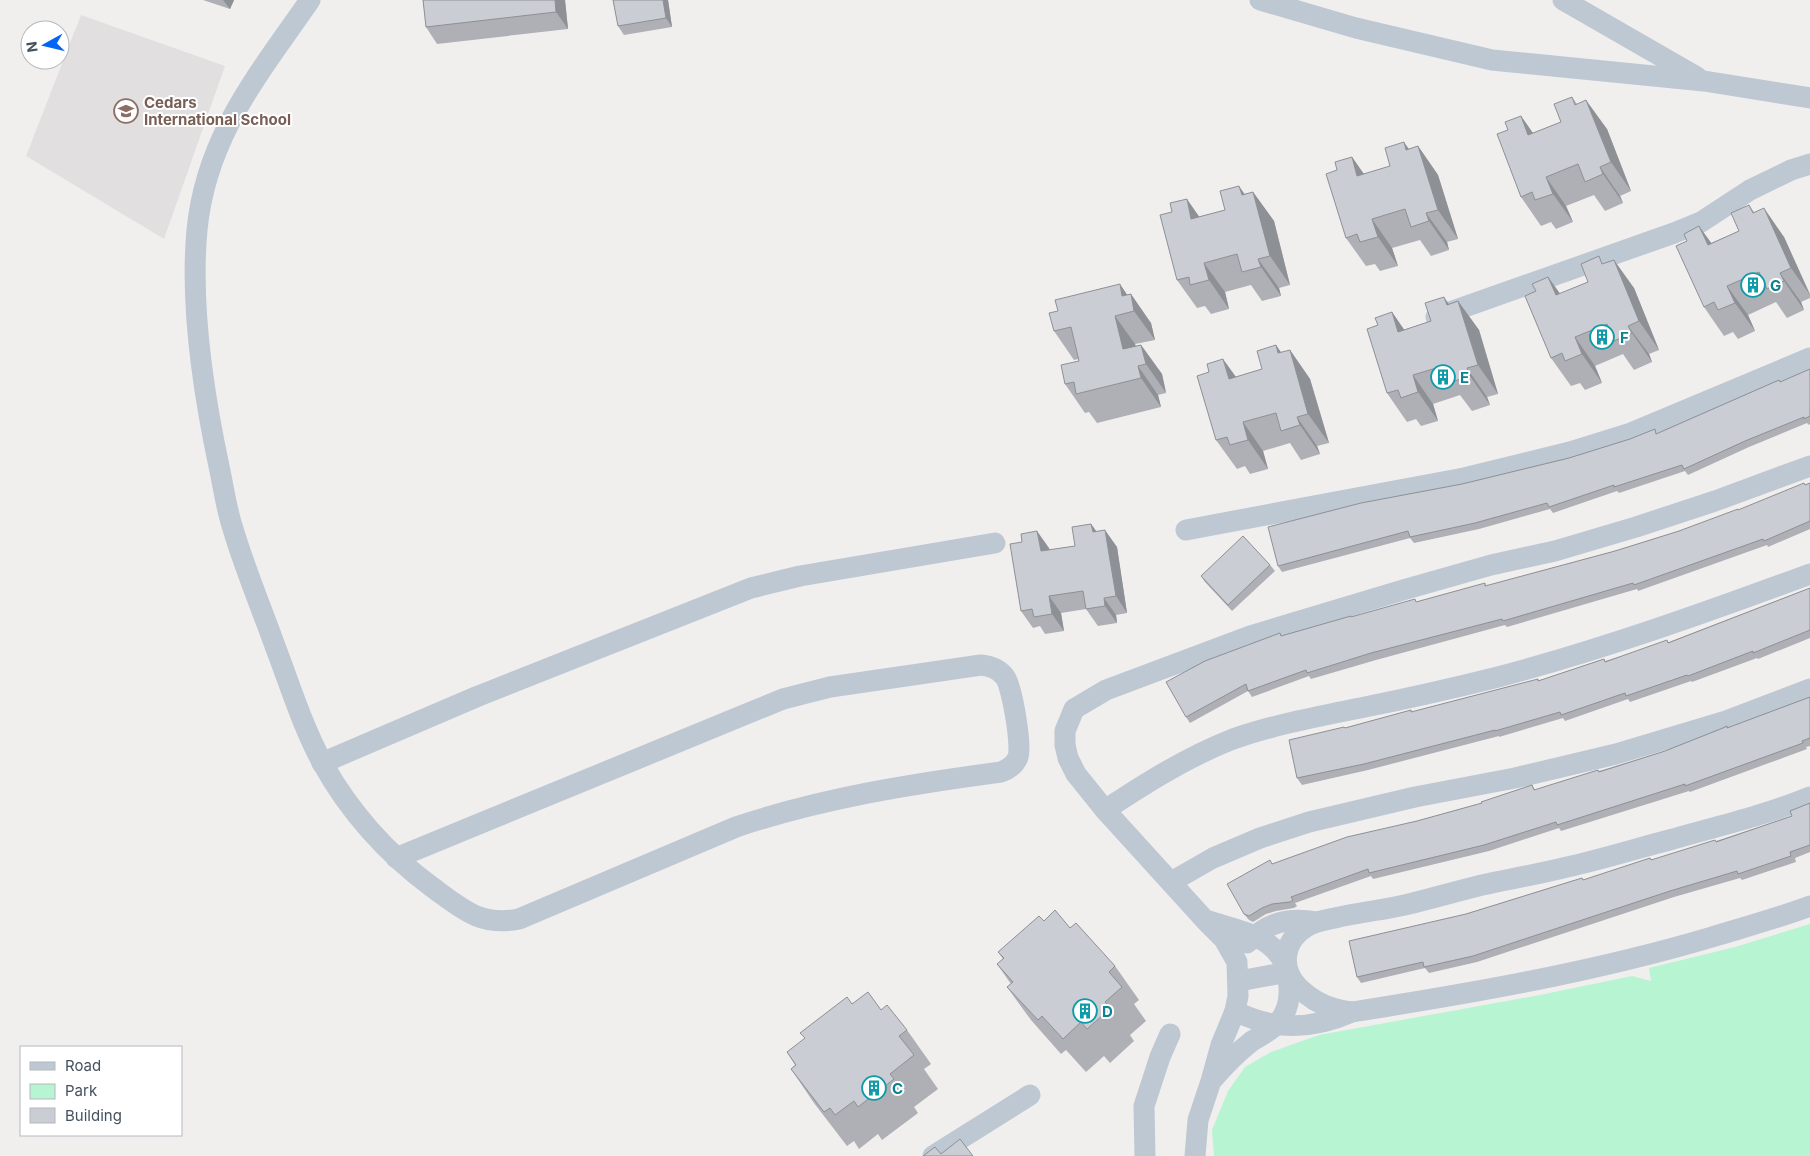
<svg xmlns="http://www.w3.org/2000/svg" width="1810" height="1156" viewBox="0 0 1810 1156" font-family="Inter,sans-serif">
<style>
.education{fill:#e2dfe0}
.green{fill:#b7f4d1}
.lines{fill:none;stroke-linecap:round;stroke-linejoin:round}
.street{stroke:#bdc8d2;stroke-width:21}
.wall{fill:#aeb0b6}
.shaded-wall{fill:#8d9094}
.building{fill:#cacdd4;stroke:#8d9094}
.labels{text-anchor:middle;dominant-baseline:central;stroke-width:4;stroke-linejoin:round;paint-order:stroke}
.education-label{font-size:15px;font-weight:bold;fill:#785e54;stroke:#fff;text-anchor:start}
.culture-label{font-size:15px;font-weight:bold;fill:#0d838f;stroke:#fff;text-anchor:start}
</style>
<rect width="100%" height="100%" fill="#f1eeee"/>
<path class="education" d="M81 15 225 66 164 239 26 156Z"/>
<path class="green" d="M1810 924V1156H1214L1212 1130 1228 1091 1245 1067 1271 1052 1319 1035 1540 995 1632 976 1651 981 1649 968 1735 947Z"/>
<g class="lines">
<g class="street">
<path d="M310 0C259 74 206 136 197 230 190 305 204 397 220 471 224 491 227 511 233 529 245 569 261 607 275 646 290 685 302 725 322 762 348 810 387 854 432 887 461 908 480 927 519 919L736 827C822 798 911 784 1001 772 1009 769 1015 765 1018 757 1022 746 1012 686 1005 677 999 669 991 666 981 665L830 687 783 699 761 708 396 858"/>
<path d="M1260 0 1356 28 1492 60 1704 81 1810 98"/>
<path d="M1563 0 1697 77"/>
<path d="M1436 317 1674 233 1701 222 1750 190 1791 170 1810 164"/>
<path d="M1186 530 1464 478 1570 452 1631 433 1810 358"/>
<path d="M322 763 476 697 751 588 800 576 995 543"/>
<path d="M1810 797C1766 815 1719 826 1673 839 1638 848 1603 859 1567 867 1539 874 1510 879 1482 885 1458 891 1433 898 1409 904 1385 910 1359 912 1335 918 1325 920 1315 921 1306 927 1283 941 1280 968 1298 987 1313 1002 1331 1010 1352 1012 1473 993 1594 972 1712 937 1745 927 1778 918 1810 906"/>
<path d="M1105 810C1146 783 1187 757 1233 739 1276 724 1321 716 1365 707 1410 698 1454 688 1498 677 1604 649 1707 612 1810 574"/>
<path d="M1171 882 1213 858 1260 838 1309 822 1415 797 1515 778 1616 754 1726 721 1810 689"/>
<path d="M1209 921C1247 933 1289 939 1289 988 1290 1002 1286 1014 1277 1024 1271 1031 1260 1036 1252 1041 1238 1052 1225 1065 1213 1079"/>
<path d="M1247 943C1268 922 1288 917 1317 922"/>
<path d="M1239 981 1288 972"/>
<path d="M1235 1011C1274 1031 1312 1030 1352 1012"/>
<path d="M933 1156 1030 1095"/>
<path d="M1145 1156 1144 1106 1160 1057 1170 1034"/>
<path d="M1195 1156 1198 1120 1211 1081 1221 1045 1235 1011 1238 996 1237 962 1224 939 1205 920 1105 810 1076 774 1068 758 1065 745V731L1074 709 1106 690 1250 636 1403 590 1491 565 1555 551 1636 527 1715 501 1810 466"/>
</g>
</g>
<g class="wall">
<path d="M203 0H234L230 9Z"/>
<path d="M423 0H565L568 29 437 44 426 27Z"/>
<path d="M613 0H668L672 27 624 35 618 26Z"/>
<path d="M1572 97 1577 104 1607 129 1631 191 1620 196 1623 203 1605 211 1594 195 1566 206 1573 222 1556 229 1551 222 1541 226 1521 197 1508 130 1521 116 1533 133 1561 122Z"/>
<path d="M1418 146 1438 175 1458 239 1447 242 1449 250 1431 256 1420 240 1392 248 1398 266 1380 271 1375 264 1366 266 1346 238 1352 157 1364 174 1390 166 1409 149Z"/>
<path d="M1253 192 1274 221 1290 285 1279 288 1281 296 1262 301 1251 285 1225 292 1229 309 1211 314 1205 306 1197 308 1177 280 1199 217 1225 210 1245 194Z"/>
<path d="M1749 205 1754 212 1784 237 1810 294V298L1801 302 1804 310 1787 318 1776 302 1748 315 1755 331 1738 339 1733 332 1724 336 1704 307 1687 241 1711 243 1739 231Z"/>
<path d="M1604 264 1634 288 1659 350 1649 354 1652 362 1634 370 1623 354 1595 366 1602 383 1585 390 1580 383 1571 386 1551 358 1536 291 1548 277 1560 294 1588 282Z"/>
<path d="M1127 295 1151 323 1155 340 1135 344 1136 346 1141 345 1162 374 1166 393 1158 395 1161 407 1097 423 1089 412 1085 413 1065 384 1079 361 1078 359 1074 360 1054 331Z"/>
<path d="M1458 301 1479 330 1498 394 1487 397 1490 405 1472 411 1460 395 1433 404 1438 421 1421 426 1416 419 1407 422 1387 393 1378 325 1392 312 1404 330 1431 321 1449 304Z"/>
<path d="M1276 345 1281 353 1290 350 1310 379 1329 443 1317 446 1320 454 1301 460 1290 443 1263 451 1268 469 1250 474 1245 466 1237 469 1216 440 1209 372 1236 377 1262 369Z"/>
<path d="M1810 369V424L1809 425 1807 423 1749 447 1688 475 1685 471 1619 493 1617 491 1553 513 1550 509 1479 529 1414 543 1410 538 1282 572 1278 566 1462 484 1569 458 1658 433 1779 380 1781 382Z"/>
<path d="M1810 483V529L1768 547 1767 545 1638 591 1637 589 1507 627 1505 625 1376 660 1311 679 1309 676 1252 697 1248 691 1190 723 1186 717 1280 633 1282 636 1352 617 1417 602 1485 583 1486 586 1615 551 1679 531 1739 510Z"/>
<path d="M1091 524 1097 532 1117 547 1127 613 1116 615 1117 623 1098 626 1086 609 1061 613 1064 631 1045 634 1040 626 1033 628 1021 611 1022 542 1049 548 1050 550 1075 546Z"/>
<path d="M1270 565 1275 571 1232 611 1205 582 1201 576Z"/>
<path d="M1810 588V638L1758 659 1757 658 1692 682 1691 681 1630 702 1628 699 1565 721 1563 718 1499 737V736L1368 770 1302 785 1297 778 1344 727 1345 728 1411 710 1412 712 1538 679 1539 681 1604 659 1605 661 1669 642Z"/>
<path d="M1810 697V746L1806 747 1807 749 1690 792 1689 791 1561 831 1559 828 1489 851 1373 879 1371 876 1295 903 1297 906 1294 908 1276 911 1266 914 1253 922 1249 920 1244 914 1273 864 1417 821 1482 803 1532 785 1535 790 1598 770 1599 771 1665 751 1727 726 1728 728Z"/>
<path d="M1810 803V852L1795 858 1796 862 1742 880 1740 878 1674 897 1477 962 1429 973 1425 968 1361 983 1357 977 1466 914 1582 878 1584 880 1650 858 1652 860 1716 841 1792 816Z"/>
<path d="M1044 921 1070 928 1115 966 1139 1000 1134 1004 1146 1021 1130 1035 1134 1041 1110 1063 1104 1056 1086 1072 1066 1050 1061 1054 1031 1020 1007 987 1011 984 997 964 1003 959 998 952Z"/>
<path d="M852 1004 881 1010 907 1030 931 1064 924 1069 938 1089 914 1107 918 1113 882 1140 878 1134 859 1149 854 1141 847 1146 814 1103 791 1069 795 1065 787 1052Z"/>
</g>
<g class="shaded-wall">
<path d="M223 0H234L230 9Z"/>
<path d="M555 0H565L568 29 556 12Z"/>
<path d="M663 0H668L672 27 666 18Z"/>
<path d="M1586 100 1607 129 1631 191 1611 162Z"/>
<path d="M1521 116 1541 145 1528 135Z"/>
<path d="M1404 142 1424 171 1406 150Z"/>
<path d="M1418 146 1438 175 1458 239 1438 210Z"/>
<path d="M1352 157 1372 186 1357 176Z"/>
<path d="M1600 167 1620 196 1623 203 1603 174Z"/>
<path d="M1546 177 1566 206 1573 222 1553 194Z"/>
<path d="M1239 186 1259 215 1253 192 1274 221 1290 285 1270 256 1242 195Z"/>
<path d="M1187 199 1207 228 1191 219Z"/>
<path d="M1764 208 1784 237 1810 295 1791 268Z"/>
<path d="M1426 213 1447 242 1449 250 1429 221Z"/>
<path d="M1372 219 1392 248 1398 266 1378 237Z"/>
<path d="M1699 226 1720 255 1708 245Z"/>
<path d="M1258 259 1279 288 1281 296 1261 267Z"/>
<path d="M1614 260 1634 288 1659 350 1639 321Z"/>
<path d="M1204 263 1225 292 1229 309 1209 280Z"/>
<path d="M1780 273 1801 302 1804 310 1784 281Z"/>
<path d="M1548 277 1569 306 1556 295Z"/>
<path d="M1120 284 1132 302 1131 294 1151 323 1155 340 1134 311 1122 296Z"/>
<path d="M1727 286 1748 315 1755 331 1735 303Z"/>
<path d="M1444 297 1464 326 1447 305Z"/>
<path d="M1458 301 1479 330 1498 394 1478 365Z"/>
<path d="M1392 312 1412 341 1398 332Z"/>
<path d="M1115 316 1135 344 1140 366H1138L1158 395 1161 407 1141 378 1123 349Z"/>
<path d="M1628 326 1649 354 1652 362 1632 333Z"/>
<path d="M1575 337 1595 366 1602 383 1582 354Z"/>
<path d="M1141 345 1162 374 1166 393 1146 364Z"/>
<path d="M1276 345 1296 374 1278 353Z"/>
<path d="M1290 350 1310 379 1329 443 1308 414Z"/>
<path d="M1223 359 1244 388 1229 379Z"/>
<path d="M1467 368 1487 397 1490 405 1470 376Z"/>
<path d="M1413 375 1433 404 1438 421 1418 392Z"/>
<path d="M1297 417 1317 446 1320 454 1300 425Z"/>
<path d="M1243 422 1263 451 1268 469 1248 440Z"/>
<path d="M1091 524 1103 541 1093 532Z"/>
<path d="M1105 530 1117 547 1127 613 1116 596Z"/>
<path d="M1037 531 1049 548 1053 568 1041 551Z"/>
<path d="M1049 596 1061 613 1064 631 1052 614Z"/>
<path d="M1104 598 1116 615 1117 623 1105 606Z"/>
</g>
<g class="building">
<path d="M423 0H555L556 12 426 27Z"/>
<path d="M613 0H663L666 18 618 26Z"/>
<path d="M1572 97 1575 105 1586 100 1611 162 1600 167 1603 174 1585 182 1578 164 1546 177 1553 194 1535 200 1532 192 1521 197 1497 134 1508 130 1505 122 1521 116 1528 135 1561 122 1554 104Z"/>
<path d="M1404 142 1406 150 1418 146 1438 210 1426 213 1429 221 1411 227 1405 209 1372 219 1378 237 1360 242 1357 234 1346 238 1326 174 1337 170 1335 162 1352 157 1357 176 1390 166 1385 148Z"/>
<path d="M1239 186 1242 195 1253 192 1270 256 1258 259 1261 267 1242 272 1237 254 1204 263 1209 280 1190 285 1189 277 1177 280 1160 215 1172 212 1170 203 1187 199 1191 219 1225 210 1220 191Z"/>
<path d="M1749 205 1753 213 1764 208 1791 268 1780 273 1784 281 1767 289 1759 272 1727 286 1735 303 1718 310 1714 302 1704 307 1676 246 1687 241 1684 234 1699 226 1708 245 1739 231 1731 213Z"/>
<path d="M1599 256 1602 264 1614 260 1639 321 1628 326 1632 333 1614 341 1607 324 1575 337 1582 354 1565 361 1562 353 1551 358 1525 296 1536 291 1532 284 1548 277 1556 295 1588 282 1581 264Z"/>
<path d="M1120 284 1122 296 1131 294 1134 311 1115 316 1123 349 1141 345 1146 364 1138 366 1141 378 1076 394 1074 382 1065 384 1061 365 1079 361 1071 327 1054 331 1049 313 1058 311 1055 300Z"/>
<path d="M1444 297 1447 305 1458 301 1478 365 1467 368 1470 376 1451 382 1446 365 1413 375 1418 392 1401 398 1398 390 1387 393 1367 329 1378 325 1375 318 1392 312 1398 332 1431 321 1425 303Z"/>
<path d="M1276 345 1278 353 1290 350 1308 414 1297 417 1300 425 1281 431 1276 413 1243 422 1248 440 1230 445 1227 437 1216 440 1197 376 1209 372 1207 364 1223 359 1229 379 1262 369 1257 351Z"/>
<path d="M1810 369V416L1804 419V417L1745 441 1684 469 1682 465 1614 487V485L1549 507 1547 503 1475 523 1410 537 1408 531 1278 566 1268 527 1361 503 1462 484 1569 458 1630 439 1655 429 1656 434 1779 380 1780 382Z"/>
<path d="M1804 483 1805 485 1810 483V521L1764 541 1763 539 1634 585 1633 583 1503 621 1502 619 1371 653 1307 673 1306 670 1248 691 1246 684 1186 717 1166 682 1205 661 1280 633 1281 636 1351 616V617L1415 599 1416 602 1485 583V586L1615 551 1679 531 1738 509V510Z"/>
<path d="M1091 524 1093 532 1105 530 1116 596 1104 598 1105 606 1086 609 1083 591 1049 596 1052 614 1034 617 1032 609 1021 611 1010 544 1022 542 1021 534 1037 531 1041 551 1075 546 1072 527Z"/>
<path d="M1243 536 1270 565 1228 605 1201 576Z"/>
<path d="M1810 588V630L1753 653V651L1688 676 1687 675 1626 696 1625 693 1561 715 1560 712 1495 731V730L1364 764 1297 778 1289 740 1344 727 1345 728 1411 710V712L1538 679V681L1604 659 1605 662 1667 640 1668 643Z"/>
<path d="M1810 697V738L1802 741 1803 743 1685 786V784L1557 825 1556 822 1484 845 1369 873 1368 869 1291 897 1293 900 1290 902 1272 904 1262 908 1249 916 1244 914 1227 884 1270 860 1272 864 1347 837 1417 821 1482 803 1481 802 1532 785 1534 790 1598 770 1599 772 1665 751 1723 728 1727 726V728Z"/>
<path d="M1810 803V845L1790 852 1791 856 1738 874 1737 871 1670 891 1473 956 1424 967 1423 962 1357 977 1349 941 1466 914 1582 878 1583 880 1650 858 1651 860 1715 840 1716 842 1792 816 1790 811Z"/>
<path d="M1055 910 1070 928 1076 923 1115 966 1109 972 1122 987 1105 1002 1111 1008 1087 1029 1081 1022 1063 1039 1042 1016 1038 1020 1007 987 1013 982 997 964 1004 958 998 952 1039 916 1044 921Z"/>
<path d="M868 992 881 1010 887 1005 907 1030 899 1036 914 1055 890 1074 894 1079 858 1107 854 1101 835 1115 830 1108 824 1112 791 1069 796 1065 787 1052 805 1038 800 1033 847 997 852 1004Z"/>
<path d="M960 1139 973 1156H923L935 1147 941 1154Z"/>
</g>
<defs>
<g id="school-ring" transform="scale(1.25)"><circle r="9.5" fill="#fff" stroke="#8d6e63" stroke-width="1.5"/><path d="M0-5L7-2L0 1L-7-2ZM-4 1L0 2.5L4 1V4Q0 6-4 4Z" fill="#8d6e63"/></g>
<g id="building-ring" transform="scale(1.25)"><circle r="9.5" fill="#fff" stroke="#0f9aa8" stroke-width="1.5"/><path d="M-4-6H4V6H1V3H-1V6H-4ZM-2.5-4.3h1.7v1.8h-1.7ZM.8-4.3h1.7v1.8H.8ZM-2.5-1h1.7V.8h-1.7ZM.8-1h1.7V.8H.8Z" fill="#0f9aa8"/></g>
</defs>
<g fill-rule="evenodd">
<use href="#school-ring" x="126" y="111"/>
<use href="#building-ring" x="1753" y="285"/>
<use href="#building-ring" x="1602" y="337"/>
<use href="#building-ring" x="1443" y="377"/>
<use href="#building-ring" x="1085" y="1011"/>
<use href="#building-ring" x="874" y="1088"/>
</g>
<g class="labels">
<g class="education-label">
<text x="144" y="102">Cedars<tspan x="144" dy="17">International School</tspan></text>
</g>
<g class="culture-label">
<text x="1770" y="285">G</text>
<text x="1620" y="337">F</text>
<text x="1460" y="377">E</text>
<text x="1102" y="1011">D</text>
<text x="892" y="1088">C</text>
</g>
</g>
<rect x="20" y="1046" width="162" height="90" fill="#ffffff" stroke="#b4b9bf"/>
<rect x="30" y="1062" width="25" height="8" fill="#bdc8d2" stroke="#b4b9bf"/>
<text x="65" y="1071" font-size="15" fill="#44515e">Road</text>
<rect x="30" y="1084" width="25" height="15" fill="#b7f4d1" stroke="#b4b9bf"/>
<text x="65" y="1096" font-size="15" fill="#44515e">Park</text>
<rect x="30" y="1108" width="25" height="15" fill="#cacdd4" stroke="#b4b9bf"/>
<text x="65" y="1121" font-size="15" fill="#44515e">Building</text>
<g transform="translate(45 45) rotate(262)"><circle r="24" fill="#ffffff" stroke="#b4b9bf"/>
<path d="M0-4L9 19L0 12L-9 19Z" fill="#0365f6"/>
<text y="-8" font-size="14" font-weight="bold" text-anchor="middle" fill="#44515e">N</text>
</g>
</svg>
